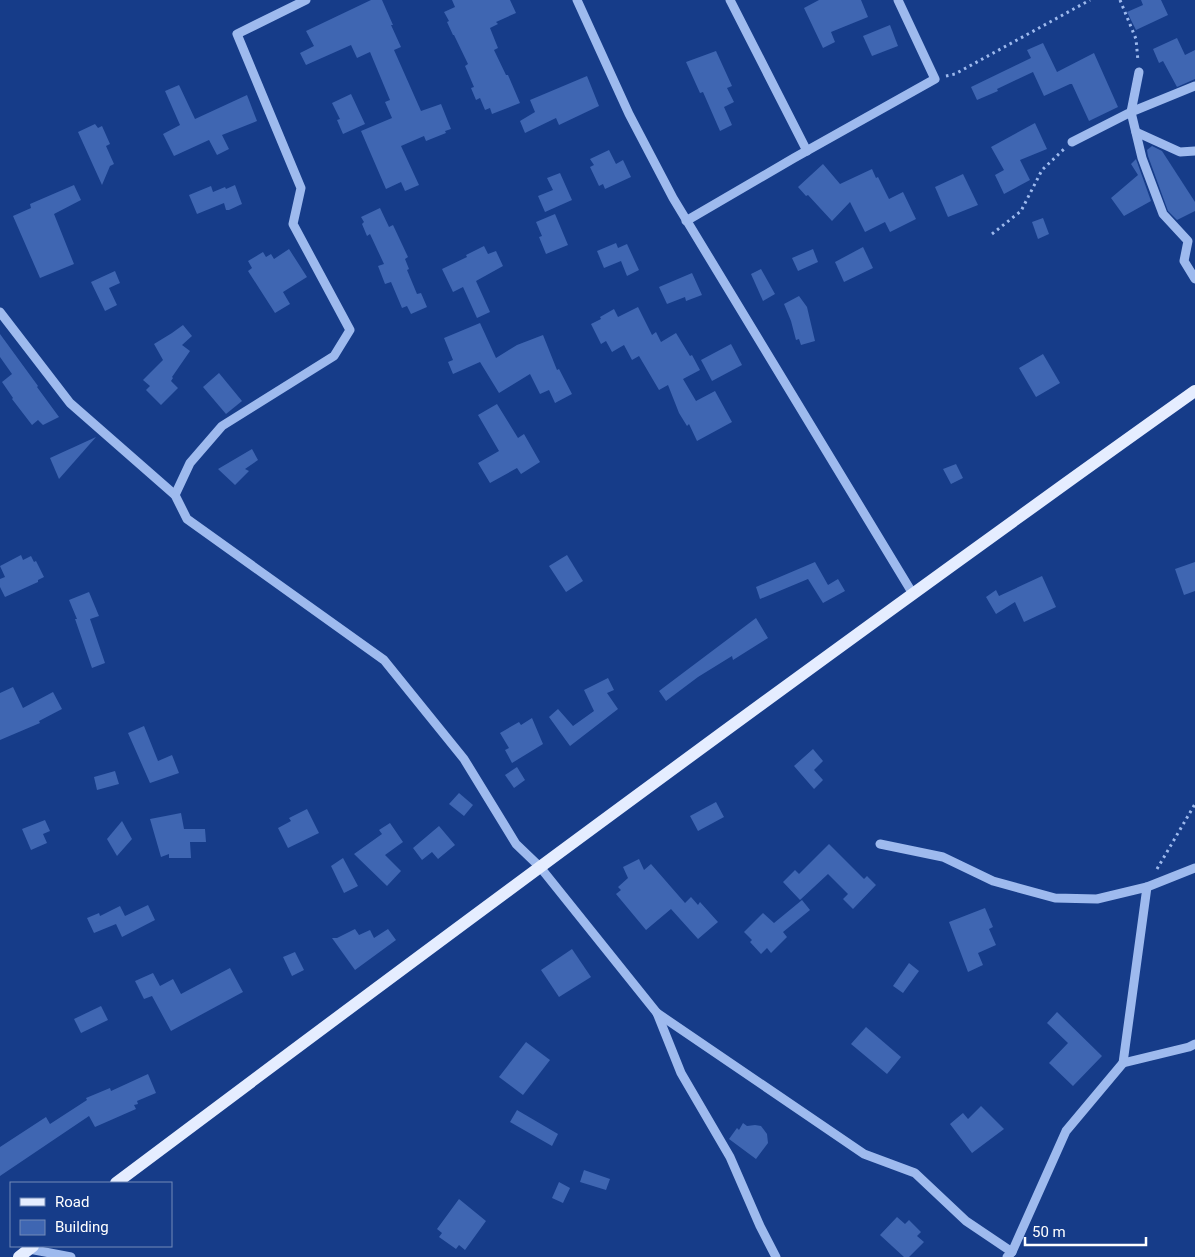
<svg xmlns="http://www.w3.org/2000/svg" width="1195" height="1257" viewBox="0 0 1195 1257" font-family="Roboto,sans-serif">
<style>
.building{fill:#3f66b2}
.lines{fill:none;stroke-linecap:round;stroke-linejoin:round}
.path{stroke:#9ebaee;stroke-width:3;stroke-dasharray:2.5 4;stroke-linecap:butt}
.minor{stroke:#9ebaee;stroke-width:9}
.major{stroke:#e5edff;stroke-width:12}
</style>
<rect width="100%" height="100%" fill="#163c89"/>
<g class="building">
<path d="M371 0H382L393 25H391L401 47 394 50 421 111 441 104 451 129 445 131 446 133 426 141 424 136 401 146 419 185 405 191 401 182 386 189 361 131 392 118 385 102 390 100 370 52 357 58 351 45 306 65 300 53 314 46 306 31Z"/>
<path d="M452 0H510L516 13 496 22 498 24 490 28 498 48 494 50 506 75H508L520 103 492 114 490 108 485 110 480 98 476 100 471 88 474 87 465 66 468 64 454 35H453L447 22 449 21 444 12 455 7Z"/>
<path d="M819 0H861L868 17 831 32 835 42 823 48 804 8Z"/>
<path d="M1141 0H1161L1168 15 1136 30 1127 12 1143 5Z"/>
<path d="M890 25 898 46 872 56 863 36Z"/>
<path d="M1177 38 1185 55 1195 50V79L1177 87 1163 61 1159 63 1153 49Z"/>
<path d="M1043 43 1057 72 1094 53 1118 107 1089 121 1072 84H1070L1044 96 1033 72 997 89 998 91 977 100 971 87 1031 58 1027 50Z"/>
<path d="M716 51 732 86 727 88 734 102 724 107 732 125 720 131 703 92 700 93 686 62Z"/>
<path d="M587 76 599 106 559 125 556 118 525 133 520 121 535 112 530 100Z"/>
<path d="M179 85 195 119 247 95 257 121 222 135 229 149 217 155 209 140 174 156 163 134 180 125 165 91Z"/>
<path d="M351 94 365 124 343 134 337 120 340 119 332 103Z"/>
<path d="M1035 123 1047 149 1020 160 1030 180 1004 194 995 175 1004 170 991 147Z"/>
<path d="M95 124 98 128 102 126 110 144 106 146 114 164 110 166 102 185 78 132Z"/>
<path d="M1152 146 1162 151 1195 202V211L1177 220 1168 211 1148 156 1147 150Z"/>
<path d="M609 150 616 164 623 160 631 177 605 189 603 184 599 186 590 167 594 165 590 159Z"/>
<path d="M1136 159 1151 201 1124 216 1111 198 1138 175 1131 164Z"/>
<path d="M823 164 840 184 872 169 876 178 878 177 889 199 903 192 916 219 890 232 885 222 865 232 850 202 832 221 808 195 806 196 798 187Z"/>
<path d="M560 173 572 200 545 212 538 196 553 190 547 178Z"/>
<path d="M963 174 978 205 948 217 935 187Z"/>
<path d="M74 185 81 200 54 214 74 264 40 278 13 216 31 208 30 204Z"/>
<path d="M235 185 242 204 229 210H226L224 203 197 214 189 195 211 186 213 192 225 187 226 189Z"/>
<path d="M380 208 389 227 393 225 408 257 405 259 409 269 407 270 417 294 421 293 427 307 411 314 407 306 402 308 391 282 385 284 378 266 384 264 370 234 367 236 362 224 364 222 361 217Z"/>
<path d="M555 214 568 245 546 254 539 237 542 236 536 222Z"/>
<path d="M1043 218 1049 234 1038 239 1032 222Z"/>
<path d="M616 243 618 248 627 244 639 270 627 276 621 261 604 268 597 251Z"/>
<path d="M484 246 488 254 496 251 503 266 476 281 490 312 477 318 463 287 453 292 442 269 467 257 466 255Z"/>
<path d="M863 247 873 268 844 282 835 262Z"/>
<path d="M289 249 307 277 283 292 290 304 275 313 248 271 252 268 248 261 263 252 266 257 271 254 274 259Z"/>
<path d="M813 249 818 262 798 271 792 258Z"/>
<path d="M761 269 775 294 763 301 751 274Z"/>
<path d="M115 271 120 283 109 288 117 305 105 311 91 282Z"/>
<path d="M692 273 702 295 686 301 685 297 667 304 659 287Z"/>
<path d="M799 296 807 307 815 341 801 345 799 339 796 340 791 321 784 304Z"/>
<path d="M638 307 652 335 656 332 661 342 676 333 690 356 692 355 700 370 683 379 696 401 715 391 732 422 697 441 689 424 687 426 679 413 668 385 659 390 639 356 632 360 624 345 612 352 606 341 601 344 591 324 601 319 600 317 614 309 618 317Z"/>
<path d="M480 323 496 358 517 345 543 335 557 370 559 369 572 394 555 403 549 390 540 394 530 374 499 393 480 362 453 374 448 362 453 360 444 338Z"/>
<path d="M183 325 192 336 182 345 190 351 172 377 173 378 171 381 178 388 161 405 146 390 150 386 143 380 163 360 154 344 172 333Z"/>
<path d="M0 334 38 386 37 387 59 417 43 425 38 420 32 425 12 399 13 398 2 382 12 374 0 357Z"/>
<path d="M731 344 742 365 712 381 701 360Z"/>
<path d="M1043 354 1060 383 1036 397 1019 368Z"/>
<path d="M219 373 242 401 226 414 203 387Z"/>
<path d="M497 404 518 438 524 434 540 462 521 474 517 468 490 483 478 463 499 451 478 415Z"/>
<path d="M96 437 59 479 50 458Z"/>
<path d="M252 449 258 460 245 469 249 471 235 485 218 469Z"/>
<path d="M956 464 963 478 951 484 943 469Z"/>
<path d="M21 555 23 560 31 556 34 562 36 561 44 577 38 580V582L5 597 0 587V579L5 577 0 566Z"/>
<path d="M567 555 583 581 566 592 549 566Z"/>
<path d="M815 562 828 585 838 579 845 591 823 603 808 579 760 599 756 587Z"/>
<path d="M1195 562V591L1184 595 1175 569Z"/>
<path d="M1042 576 1056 607 1024 622 1015 602 996 614 986 597 996 590 999 596Z"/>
<path d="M89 592 99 616 90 619 105 663 92 668 75 619H77L69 600Z"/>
<path d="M756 618 768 638 733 660 732 656 698 677 666 701 659 691Z"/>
<path d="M608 678 614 690 607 693 618 709 570 746 549 717 558 709 573 726 594 711 584 690Z"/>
<path d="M13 687 23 708 53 692 62 709 39 721 40 723 0 740V693Z"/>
<path d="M532 718 543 744 512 763 505 750 509 748 500 733 519 722 521 725Z"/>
<path d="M144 726 158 761 172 755 179 773 150 783 128 733Z"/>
<path d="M813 749 823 761 814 770 823 780 814 789 794 766Z"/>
<path d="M517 767 525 780 514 788 505 775Z"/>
<path d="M115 771 119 784 97 790 94 777Z"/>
<path d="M459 793 473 805 464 816 449 804Z"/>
<path d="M716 802 724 817 698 831 690 816Z"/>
<path d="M307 809 319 833 288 848 278 828 291 821 289 818Z"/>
<path d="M181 813 184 829H205L206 842H190L191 858H169V854L161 857 150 819Z"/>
<path d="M45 820 50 831 43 834 47 843 31 850 22 829Z"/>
<path d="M122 821 132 839 117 856 107 839Z"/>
<path d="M390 823 403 842 385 855 401 871 387 886 354 854 382 834 379 830Z"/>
<path d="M439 826 455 845 438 859 432 852 422 860 413 848Z"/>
<path d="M829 844 864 879 867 876 876 885 853 909 843 899 848 894 828 874 800 900 783 882 795 870 799 874Z"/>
<path d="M343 858 358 886 344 893 331 866Z"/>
<path d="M639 859 644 870 651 864 685 903 691 897 698 905 700 902 718 922 698 939 671 909 646 930 616 894 621 890 618 887 628 878 623 867Z"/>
<path d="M802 900 810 910 783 932 787 937 771 953 767 948 761 954 750 942 752 940 744 932 763 913 774 923Z"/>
<path d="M148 905 155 920 122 937 116 924 94 933 87 918 99 913 100 916 120 906 125 916Z"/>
<path d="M985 908 993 927 989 929 996 945 978 953 983 965 968 972 949 922Z"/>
<path d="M355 929 359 935 370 930 374 938 388 929 396 940 355 970 332 938H337Z"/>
<path d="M572 949 591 977 559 997 541 970Z"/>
<path d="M295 952 304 970 292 976 283 957Z"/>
<path d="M909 963 919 971 903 993 893 986Z"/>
<path d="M230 968 243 992 171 1031 152 996 144 999 135 981 153 973 160 986 173 979 181 994Z"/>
<path d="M101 1006 108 1020 81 1033 74 1019Z"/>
<path d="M1057 1012 1102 1056 1073 1086 1049 1063 1068 1043 1047 1023Z"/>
<path d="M866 1027 901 1057 887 1074 851 1044Z"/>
<path d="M526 1042 550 1060 523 1095 499 1077Z"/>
<path d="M148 1074 156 1093 137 1101 138 1104 134 1105 136 1109 95 1127 89 1116 0 1176V1147L46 1117 50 1124 87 1100 86 1098 110 1088 111 1091Z"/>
<path d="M981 1106 1004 1129 972 1153 950 1124 963 1113 968 1119Z"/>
<path d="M517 1110 558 1134 552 1146 510 1122Z"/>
<path d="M743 1123 747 1126 755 1125 761 1126 767 1134 768 1143 756 1159 729 1139 737 1128 739 1130Z"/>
<path d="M584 1170 610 1179 606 1190 580 1182Z"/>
<path d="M559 1182 570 1188 563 1203 552 1198Z"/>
<path d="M459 1199 486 1221 465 1250 459 1245 456 1249 439 1237 442 1233 437 1229Z"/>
<path d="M897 1217 905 1224 909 1220 921 1232 917 1236 924 1242 909 1257H904L880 1235Z"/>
</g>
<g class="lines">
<g class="path">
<path d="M1120 0 1136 39 1138 61"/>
<path d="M946 76 955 74 1090 0"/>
<path d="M992 234 1021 211 1042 170 1064 149"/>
<path d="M1157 869 1195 804"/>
</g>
<g class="minor">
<path d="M577 0 629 114 673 198 913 594"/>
<path d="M730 0 807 151"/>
<path d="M1195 86 1131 112 1142 158 1163 214 1188 241 1184 261 1195 279"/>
<path d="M1136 132 1180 152 1195 151"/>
<path d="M1072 142 1131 112 1139 72"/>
<path d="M686 221 794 158 935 79 898 0"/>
<path d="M0 312 70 403 175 495 187 519 384 660 464 759 516 844 540 867 657 1013 864 1154 915 1173 966 1221 1012 1252"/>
<path d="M175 495 190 463 222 426 334 356 350 330 293 224 301 188 237 34 306 0"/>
<path d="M880 844 943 857 993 881 1055 898 1097 899 1147 887 1195 868"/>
<path d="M657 1013 681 1073 730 1157 760 1226 776 1257"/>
<path d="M1123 1063 1189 1047 1195 1044"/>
<path d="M29 1249 71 1257"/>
<path d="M1007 1257 1012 1252 1066 1131 1123 1063 1147 887"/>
</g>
<g class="major">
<path d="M116 1183C473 915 831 650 1195 391"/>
<path d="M19 1257 33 1246"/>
</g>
</g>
<rect x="10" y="1182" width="162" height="65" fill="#163c89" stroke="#738ab8"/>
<rect x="20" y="1198" width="25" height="8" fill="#e5edff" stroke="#738ab8"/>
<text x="55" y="1207" font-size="15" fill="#ffffff">Road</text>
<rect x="20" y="1220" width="25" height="15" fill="#3f66b2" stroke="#738ab8"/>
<text x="55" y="1232" font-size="15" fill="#ffffff">Building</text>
<path d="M1025 1237v8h121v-8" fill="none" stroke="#ffffff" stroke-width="2.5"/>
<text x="1032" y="1237" font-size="15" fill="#ffffff" stroke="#163c89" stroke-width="4" paint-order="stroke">50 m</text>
</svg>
